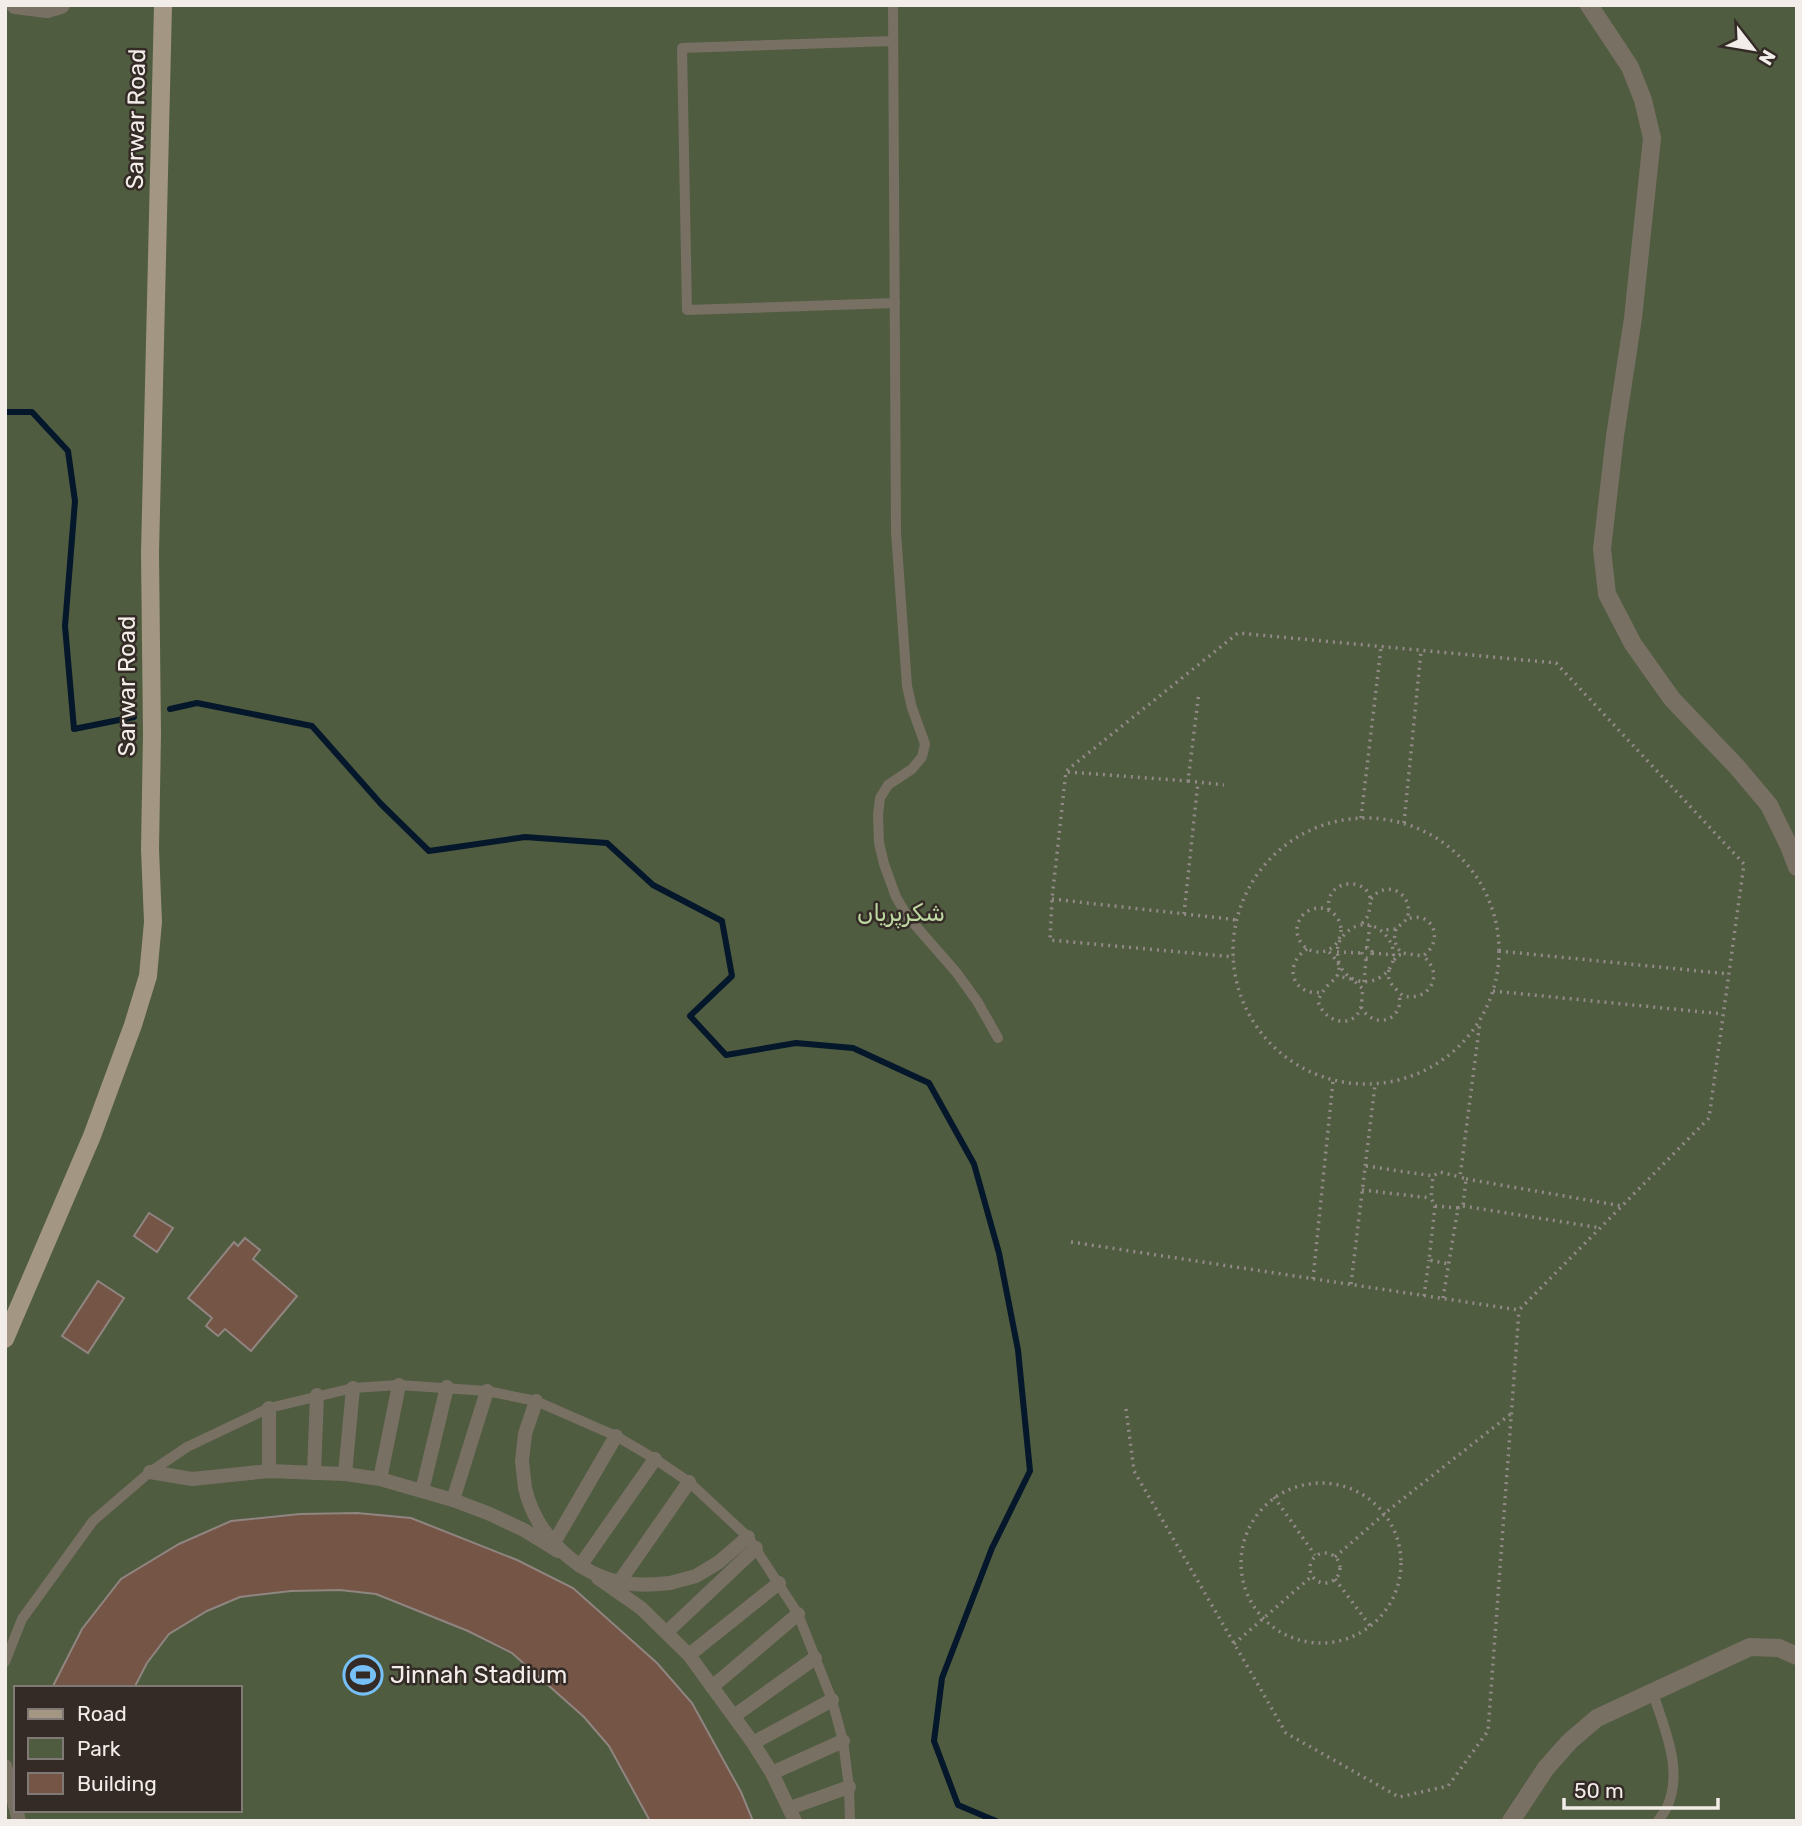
<svg xmlns="http://www.w3.org/2000/svg" width="1802" height="1826" viewBox="0 0 1802 1826" font-family="Rubik,'Noto Sans Arabic',sans-serif">
<style>
.green{fill:#4f5c40;fill-rule:evenodd}
.lines{fill:none;stroke-linecap:round;stroke-linejoin:round}
.stream{stroke:#05172b;stroke-width:6}
.building{fill:#745546;stroke:#908580;stroke-width:2}
.path{stroke:#928a87;stroke-width:3.5;stroke-dasharray:2 5;stroke-linecap:butt}
.service{stroke:#797064;stroke-width:10}
.pedestrian{stroke:#797064;stroke-width:14}
.minor{stroke:#797064;stroke-width:18}
.secondary{stroke:#a39682;stroke-width:18}
.pedestrian-bridge{stroke:#797064;stroke-width:14}
.labels{text-anchor:middle;dominant-baseline:central;stroke-width:5;stroke-linejoin:round;paint-order:stroke}
.street-label{font-size:24px;fill:#f3edea;stroke:#342b27}
.park-label{font-size:24px;fill:#bed8a2;stroke:#342b27}
.poi-label{font-size:24px;fill:#f3edea;stroke:#342b27;text-anchor:start}
</style>
<rect width="100%" height="100%" fill="#342b27"/>
<path class="green" d="M5 5H1797V1821H5ZM16 1688H240V1810H16Z"/>
<g class="lines">
<g class="stream">
<path d="M5 412H32L68 451 75 501 65 626 74 729 134 717"/>
<path d="M170 709 197 703 312 726 381 804 429 851 525 837 607 843 653 885 722 921 732 976 690 1016 726 1055 796 1043 853 1048 929 1083 974 1164 999 1253 1018 1350 1030 1471 992 1548 942 1678 934 1741 958 1805 996 1821"/>
</g>
</g>
<g class="building">
<path d="M149 1213 173 1228 157 1252 134 1236Z"/>
<path d="M245 1238 260 1250 253 1259 297 1296 251 1351 225 1329 218 1336 206 1326 212 1318 188 1298 234 1242 238 1246Z"/>
<path d="M98 1281 124 1298 88 1353 62 1336Z"/>
<path d="M357 1513 411 1518 517 1560 573 1588 657 1663 692 1703 741 1792 753 1821H650L609 1746 584 1717 512 1653 468 1631 376 1594 340 1590 291 1591 240 1597 207 1611 169 1634 147 1663 134 1688H52L82 1629 121 1579 179 1544 231 1521 300 1514Z"/>
</g>
<g class="lines">
<g class="path">
<path d="M1068 772 1188 781 1199 692"/>
<path d="M1188 781 1224 785"/>
<circle cx="1366" cy="951" r="133"/>
<path d="M1361 818 1381 647"/>
<path d="M1404 823 1421 651"/>
<path d="M1052 899 1238 920"/>
<path d="M1371 899C1387 878 1415 894 1407 919L1396 929 1382 930"/>
<circle cx="1319" cy="930" r="22"/>
<path d="M1329 910C1323 876 1375 876 1370 905 1369 914 1368 918 1361 924"/>
<path d="M1184 914 1198 782"/>
<path d="M1396 929C1393 938 1395 947 1402 953L1423 956C1445 940 1433 910 1407 919"/>
<circle cx="1367" cy="953" r="5"/>
<path d="M1367 948 1370 925"/>
<path d="M1307 949C1282 965 1293 997 1322 992"/>
<path d="M1499 951 1729 974"/>
<path d="M1329 952C1338 960 1341 973 1353 979 1362 983 1372 982 1379 978 1416 957 1374 902 1344 935 1330 950 1344 963 1337 976 1336 979 1332 981 1330 983 1324 989 1321 994 1318 1001 1324 1023 1354 1030 1361 1007 1362 1002 1362 994 1363 989L1352 979 1337 976"/>
<path d="M1337 952 1362 953"/>
<path d="M1372 953 1394 955"/>
<path d="M1394 960 1399 955 1406 954"/>
<path d="M1389 970C1386 982 1395 988 1403 996 1430 1002 1445 974 1423 956"/>
<path d="M1364 982 1366 959"/>
<path d="M1493 991 1723 1014"/>
<path d="M1361 1007C1374 1031 1405 1020 1399 994"/>
<path d="M1366 1166 1433 1176"/>
<path d="M1466 1179 1622 1206"/>
<path d="M1362 1190 1431 1198"/>
<path d="M1435 1206 1429 1260 1449 1264"/>
<path d="M1463 1206 1601 1228"/>
<path d="M1458 1208 1435 1206 1431 1198 1433 1176 1440 1172 1460 1177"/>
<path d="M1071 1242 1519 1310 1709 1118 1744 864 1556 663 1238 633 1066 771 1052 899 1050 940 1234 957"/>
<path d="M1313 1279 1333 1081"/>
<path d="M1351 1284 1375 1085"/>
<path d="M1424 1296 1429 1260"/>
<path d="M1443 1298 1458 1208 1463 1206 1466 1179 1460 1177 1480 1022"/>
<path d="M1126 1409 1134 1471 1286 1733 1399 1797 1448 1786 1488 1731 1519 1310"/>
<circle cx="1321" cy="1563" r="80"/>
<path d="M1274 1497 1315 1555"/>
<circle cx="1325" cy="1568" r="15"/>
<path d="M1335 1557 1390 1509 1512 1413"/>
<path d="M1335 1579 1371 1627"/>
<path d="M1234 1644 1312 1576"/>
</g>
<g class="service">
<path d="M893 5 896 532 907 686 912 708 925 744 922 757 912 769 888 785 880 798 878 815 879 843 884 864 896 897 908 917 956 972 977 1001 998 1038"/>
<path d="M893 41 682 48 687 310 895 303"/>
<path d="M5 1662 22 1619 93 1521 150 1472 187 1447 269 1408 353 1388 399 1385 487 1391 536 1401 616 1436 655 1459 689 1482 748 1537 798 1614 832 1700 843 1741 849 1787 850 1821"/>
<path d="M1653 1693C1664 1728 1684 1770 1667 1807 1665 1812 1661 1816 1658 1821"/>
</g>
<g class="pedestrian">
<path d="M522 1461 525 1434 536 1401"/>
<path d="M269 1471V1408"/>
<path d="M150 1472 192 1479 269 1471 345 1474 380 1479 453 1500 490 1514 524 1530 558 1551"/>
<path d="M314 1473 317 1395"/>
<path d="M345 1474 353 1388"/>
<path d="M380 1479 399 1385"/>
<path d="M422 1491 447 1387"/>
<path d="M453 1500 487 1391"/>
<path d="M552 1546 616 1436"/>
<path d="M580 1566 655 1459"/>
<path d="M598 1578 641 1608 689 1655 753 1743 772 1773 795 1821"/>
<path d="M670 1583 696 1576 719 1562 748 1537"/>
<path d="M615 1588 689 1482"/>
<path d="M667 1632 756 1548"/>
<path d="M689 1655 779 1583"/>
<path d="M712 1687 798 1614"/>
<path d="M734 1716 815 1658"/>
<path d="M753 1743 832 1700"/>
<path d="M5 1766 19 1821"/>
<path d="M772 1773 843 1741"/>
<path d="M790 1808 849 1787"/>
</g>
<g class="minor">
<path d="M15 5 47 9 61 5"/>
<path d="M1589 5 1630 67 1643 100 1652 138 1633 318 1615 436 1602 549 1607 594 1633 644 1672 699 1737 767 1769 805 1789 846 1797 867"/>
<path d="M1511 1821 1546 1768 1570 1741 1597 1718 1750 1647 1779 1648 1797 1656"/>
</g>
<path class="secondary" d="M5 1339 92 1136 133 1025 148 976 153 922 150 849 152 734 150 553 163 5"/>
<path class="pedestrian-bridge" d="M522 1461C523 1470 524 1479 525 1488 535 1532 572 1570 615 1581 633 1586 651 1585 670 1583"/>
</g>
<defs>
<g id="stadium-ring" transform="scale(2.0125)"><circle r="9.5" fill="#342b27" stroke="#77c0f7" stroke-width="1.5"/><path d="M0-5a6.5 5 0 1 0 0 10a6.5 5 0 1 0 0-10ZM-3.5-1.8h7v3.6h-7Z" fill="#77c0f7"/></g>
</defs>
<g fill-rule="evenodd">
<use href="#stadium-ring" x="363" y="1675"/>
</g>
<g class="labels">
<g class="street-label">
<text transform="translate(136 119) rotate(-89)">Sarwar Road</text>
<text transform="translate(127 686) rotate(-90)">Sarwar Road</text>
</g>
<g class="park-label">
<text x="901" y="913">شکرپریاں</text>
</g>
<g class="poi-label">
<text x="390" y="1675">Jinnah Stadium</text>
</g>
</g>
<rect width="1802" height="1826" fill="none" stroke="#f3edea" stroke-width="14"/>
<rect x="14" y="1686" width="228" height="126" fill="#342b27" stroke="#807975" stroke-width="2"/>
<rect x="28" y="1709" width="35" height="10" fill="#a39682" stroke="#807975" stroke-width="2"/>
<text x="77" y="1721" font-size="21" fill="#f3edea">Road</text>
<rect x="28" y="1738" width="35" height="21" fill="#4f5c40" stroke="#807975" stroke-width="2"/>
<text x="77" y="1756" font-size="21" fill="#f3edea">Park</text>
<rect x="28" y="1773" width="35" height="21" fill="#745546" stroke="#807975" stroke-width="2"/>
<text x="77" y="1791" font-size="21" fill="#f3edea">Building</text>
<g transform="translate(1753 49) rotate(121)" stroke="#342b27" stroke-width="5" paint-order="stroke">
<path d="M0-5L12 26L0 18L-12 26Z" fill="#f3edea"/>
<text y="-10" font-size="19" font-weight="bold" text-anchor="middle" fill="#f3edea">N</text>
</g>
<path d="M1564 1798v10h154v-10" fill="none" stroke="#f3edea" stroke-width="3.5"/>
<text x="1574" y="1798" font-size="21" fill="#f3edea" stroke="#342b27" stroke-width="5" paint-order="stroke">50 m</text>
</svg>
